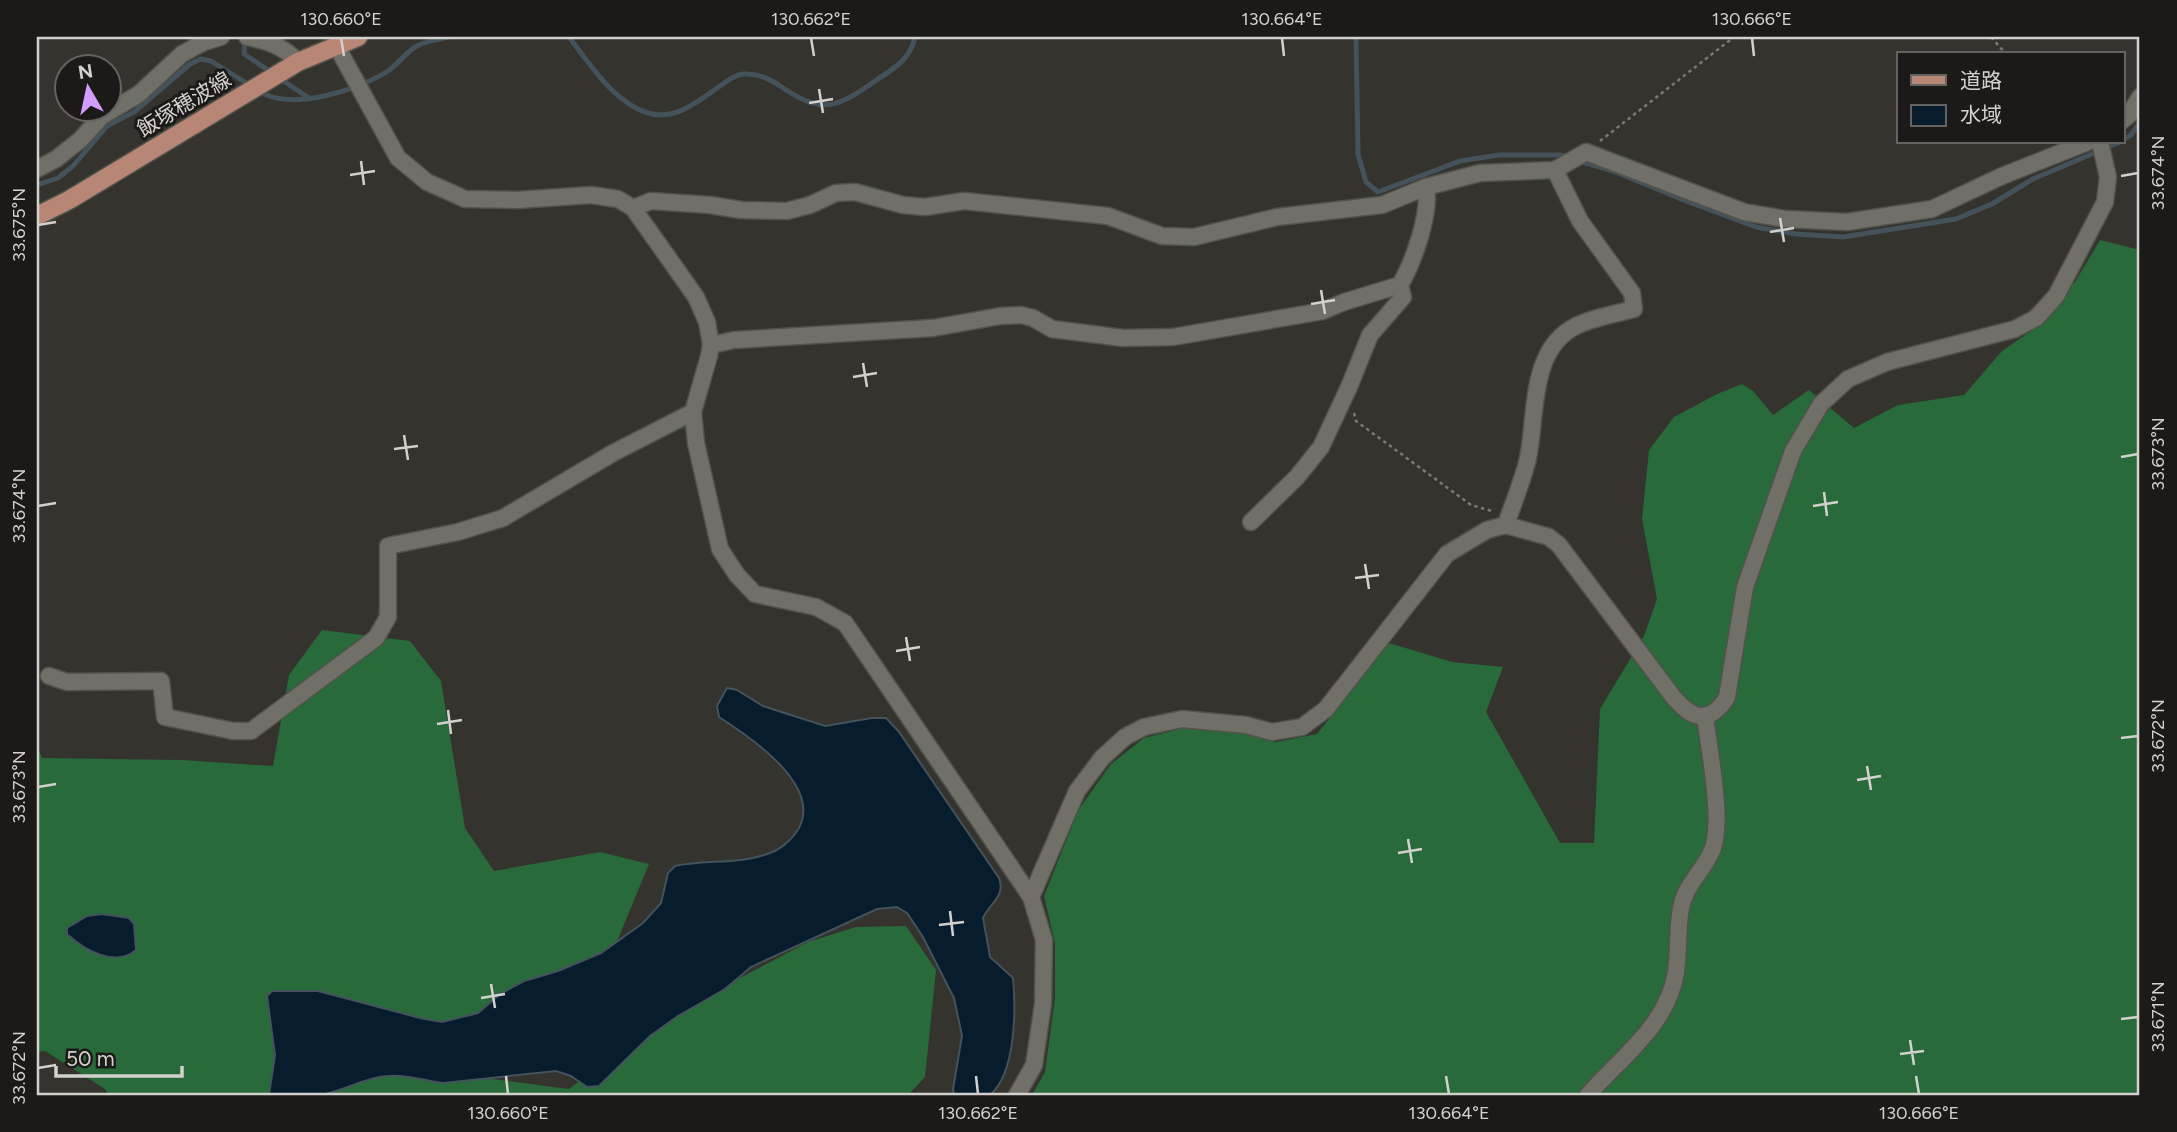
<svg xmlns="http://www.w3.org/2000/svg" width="2177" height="1132" font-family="Figtree,'Noto Sans JP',sans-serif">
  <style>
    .forest { fill: #286a3a }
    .water { fill: #071c2c; stroke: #44525c; stroke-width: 2 }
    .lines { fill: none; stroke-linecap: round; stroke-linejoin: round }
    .stream { stroke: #44525c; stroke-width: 5 }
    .minor-casing { stroke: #52524c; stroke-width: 19 }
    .major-casing { stroke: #52524c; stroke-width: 21 }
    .path { stroke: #7a7974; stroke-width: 2.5; stroke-dasharray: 3.5 3.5; stroke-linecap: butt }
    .minor { stroke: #706f68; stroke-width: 16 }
    .major { stroke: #b88674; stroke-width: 18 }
    .ticks { fill: none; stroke: #d2d1cd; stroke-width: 2.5 }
    .labels { text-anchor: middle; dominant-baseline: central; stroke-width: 6; stroke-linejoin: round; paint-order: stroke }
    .street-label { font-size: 21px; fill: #d2d1cd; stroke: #1b1a18 }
    .neatline { fill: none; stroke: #d2d1cd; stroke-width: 2.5 }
    .ticks-label { font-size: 18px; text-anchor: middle; fill: #d2d1cd }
  </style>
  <rect width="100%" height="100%" fill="#34332d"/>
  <!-- forest -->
  <g class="forest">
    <path d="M2100,240L2140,250V1095H1032L1045,1072L1055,998V943L1044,896L1079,809L1111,764L1144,738L1184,728L1243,733L1276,742L1317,734L1389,643L1452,662L1503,667L1486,712L1560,843H1594L1600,709L1644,636L1657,599L1642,519L1649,450L1674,417L1717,394L1742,384L1753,391L1773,415L1809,390L1854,428L1898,405L1964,395L2002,351L2034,329L2075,282Z"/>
    <path d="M322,630L410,641L441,681L465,828L494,871L600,852L649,864L611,956L408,1068L569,1089L664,1018L808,942L856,927L906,926L936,970L925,1077L908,1095H109L105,1089L45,1051L37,1052V745L42,758L182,760L273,766L289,675Z"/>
  </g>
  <!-- water -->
  <g class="water">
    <path d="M727,688L737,690L763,706L825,726L872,718H886L899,732L999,878C1006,896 990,903 983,918L990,957L1013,978C1016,1009 1016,1073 990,1095H954L953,1089L962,1036L954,998L923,937L907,913L897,907L877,909L751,967L725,989L678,1016L650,1036L599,1086L587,1087L571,1076L556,1071L443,1083C424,1081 408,1074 388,1076C364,1077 343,1092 319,1095C303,1098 285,1095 269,1095L275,1055L267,996L272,991H318L420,1018L442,1022L478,1013L500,994L524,981L558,971L601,953L643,923L661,903L668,873L675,866C705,859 740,865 770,853C779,850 789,842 795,834C829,789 750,737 719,717L717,706Z"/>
    <path d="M102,914L129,918L134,924L136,950C115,968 84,950 67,934V928L87,916Z"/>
  </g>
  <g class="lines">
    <!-- stream -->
    <g class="stream">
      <path d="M245,37L244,54L271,72"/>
      <path d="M569,37C590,64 614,103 648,113C676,121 698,101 720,86C727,81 734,75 743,74C758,73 772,80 783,88C825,116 839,106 878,79C895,68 911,58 915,37"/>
      <path d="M1356,37L1358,154L1366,182L1378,192L1460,161L1499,155H1561L1570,158"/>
      <path d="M279,78L309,98"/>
      <path d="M259,91C291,112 358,90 388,71C398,64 406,52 417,46C426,41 438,40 448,37"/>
      <path d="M2123,140L2131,135L2140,122"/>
      <path d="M1579,161L1613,171L1686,201L1756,227L1796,234L1843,237L1956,219L1992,204L2033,179L2120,142"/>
      <path d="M37,185L58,178L73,166L107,126L134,112L190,64L201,59L211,61L251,86"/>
    </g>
    <defs>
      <g id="minor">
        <path d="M247,37C268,41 283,46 298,62"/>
        <path d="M336,45L398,158L427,182L465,199L517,200L591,195L618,199L633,208L696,297L707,322L711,345L709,356L693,412L696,443L720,549L737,575L755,594L816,607L845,623L1031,897L1044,940L1043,1004L1034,1065L1017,1095"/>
        <path d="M2123,120L2129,115L2140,97"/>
        <path d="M37,169L56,159L80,140L102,116L139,94L182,54L204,42L221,37"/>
        <path d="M633,208L651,201L710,205L741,210L787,211L810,205L836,193L855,192L903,205L925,207L964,201L1108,216L1162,236L1194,237L1277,217L1382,205L1426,187L1480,173L1555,170L1586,152L1744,212L1785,219L1847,222L1932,209L2002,176L2088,142"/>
        <path d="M711,345L734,340L933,328L1000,316L1021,315L1033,318L1052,329L1123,338L1173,337L1323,311L1344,302L1400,285C1413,263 1431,213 1426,187"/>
        <path d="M1251,522L1297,477L1321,447L1349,387L1370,335L1403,297L1400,285"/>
        <path d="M1506,525C1513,503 1523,480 1528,458C1537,415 1529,349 1576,326C1594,317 1616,314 1634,309L1632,293L1580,221L1555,170"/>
        <path d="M49,676L67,682L161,681L165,717L233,731H251L376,638L388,617V546L458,532L503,518L613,453L693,412"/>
        <path d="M1031,897L1077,791L1102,758L1125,737L1144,727L1182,719L1246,725L1272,732L1302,727L1326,709L1447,554L1487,530L1506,525L1549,537L1559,545L1674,698C1679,703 1685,710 1691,713C1707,722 1720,709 1727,697L1745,587L1793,451L1821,404L1848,379L1887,362L2015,329L2036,318L2056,296L2105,202L2108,177L2100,142"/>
        <path d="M1588,1095C1621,1057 1668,1025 1676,972C1679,951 1677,929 1681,908C1685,884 1705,870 1713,848C1723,819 1709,749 1705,716"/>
      </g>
      <path id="major" d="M37,216L69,200L298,62L358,37"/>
    </defs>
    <!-- minor casing -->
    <use href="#minor" class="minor-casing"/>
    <!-- major casing -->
    <use href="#major" class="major-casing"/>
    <!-- path -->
    <g class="path">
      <path d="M1991,37L2006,54"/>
      <path d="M1600,141L1734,37"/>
      <path d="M1354,413L1356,421L1471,505L1492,511"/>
    </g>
    <!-- minor -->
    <use href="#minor" class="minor"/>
    <!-- major -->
    <use href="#major" class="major"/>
  </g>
  <!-- ticks -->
  <path class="ticks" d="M341,38L344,56M811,38L814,56M1282,38L1284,56M1752,38L1754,56M819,89L823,113M809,103L833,99M361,161L364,185M350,175L375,171M2121,176L2138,173M1780,218L1784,242M38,225L56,222M1770,232L1794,228M1321,290L1325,314M1311,304L1335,300M863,363L867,387M853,377L877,373M404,435L408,460M394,449L418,446M2121,457L2138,454M1824,492L1827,516M38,506L56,503M1813,506L1838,502M1365,564L1369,589M1355,578L1379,575M906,637L910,661M896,651L920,647M448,710L451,734M437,724L462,720M2121,738L2138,736M1867,766L1871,790M1857,780L1881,776M38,787L56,784M1408,839L1412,863M1398,853L1422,849M950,911L953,936M939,925L964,922M491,984L495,1008M481,998L505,994M2121,1019L2138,1017M1910,1040L1914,1065M1900,1054L1924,1051M38,1068L56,1065M506,1076L508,1094M976,1076L978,1094M1446,1076L1449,1094M1916,1076L1919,1094"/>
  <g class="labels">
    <!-- street labels -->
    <g class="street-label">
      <text transform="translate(184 104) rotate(-31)">飯塚穂波線</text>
    </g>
  </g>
  <!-- border -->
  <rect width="2177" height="1132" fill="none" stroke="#1b1a18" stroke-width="77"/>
  <!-- legend -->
  <rect x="1897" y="52" width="228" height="91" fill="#1b1a18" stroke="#646360" stroke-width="2"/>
  <rect x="1911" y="75" width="35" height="10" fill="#b88674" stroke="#646360" stroke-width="2"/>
  <text x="1960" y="88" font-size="21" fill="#d2d1cd">道路</text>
  <rect x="1911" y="105" width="35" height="21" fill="#071c2c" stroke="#646360" stroke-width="2"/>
  <text x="1960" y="122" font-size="21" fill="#d2d1cd">水域</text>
  <!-- north arrow -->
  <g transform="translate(88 88) rotate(351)"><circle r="33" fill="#1b1a18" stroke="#646360" stroke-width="2"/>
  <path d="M0-5L12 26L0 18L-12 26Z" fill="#d29dfd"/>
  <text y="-10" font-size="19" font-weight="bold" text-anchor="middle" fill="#d2d1cd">N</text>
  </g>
  <!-- scale -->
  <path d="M56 1066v10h126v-10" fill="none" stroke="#d2d1cd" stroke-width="3.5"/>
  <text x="66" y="1066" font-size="21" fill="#d2d1cd" stroke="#1b1a18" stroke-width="5" paint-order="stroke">50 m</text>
  <rect x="38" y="38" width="2100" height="1056" class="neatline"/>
  <g class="ticks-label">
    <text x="341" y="25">130.660°E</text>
    <text x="811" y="25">130.662°E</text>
    <text x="1282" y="25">130.664°E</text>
    <text x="1752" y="25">130.666°E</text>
    <text transform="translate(2158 173) rotate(-90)" y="6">33.674°N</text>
    <text transform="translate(19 225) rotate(-90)" y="6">33.675°N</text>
    <text transform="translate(2158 454) rotate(-90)" y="6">33.673°N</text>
    <text transform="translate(19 506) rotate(-90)" y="6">33.674°N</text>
    <text transform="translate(2158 736) rotate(-90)" y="6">33.672°N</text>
    <text transform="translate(19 787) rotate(-90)" y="6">33.673°N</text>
    <text transform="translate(2158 1017) rotate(-90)" y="6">33.671°N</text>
    <text transform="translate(19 1068) rotate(-90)" y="6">33.672°N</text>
    <text x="508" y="1119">130.660°E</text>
    <text x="978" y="1119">130.662°E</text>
    <text x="1449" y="1119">130.664°E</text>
    <text x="1919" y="1119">130.666°E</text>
  </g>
</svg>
